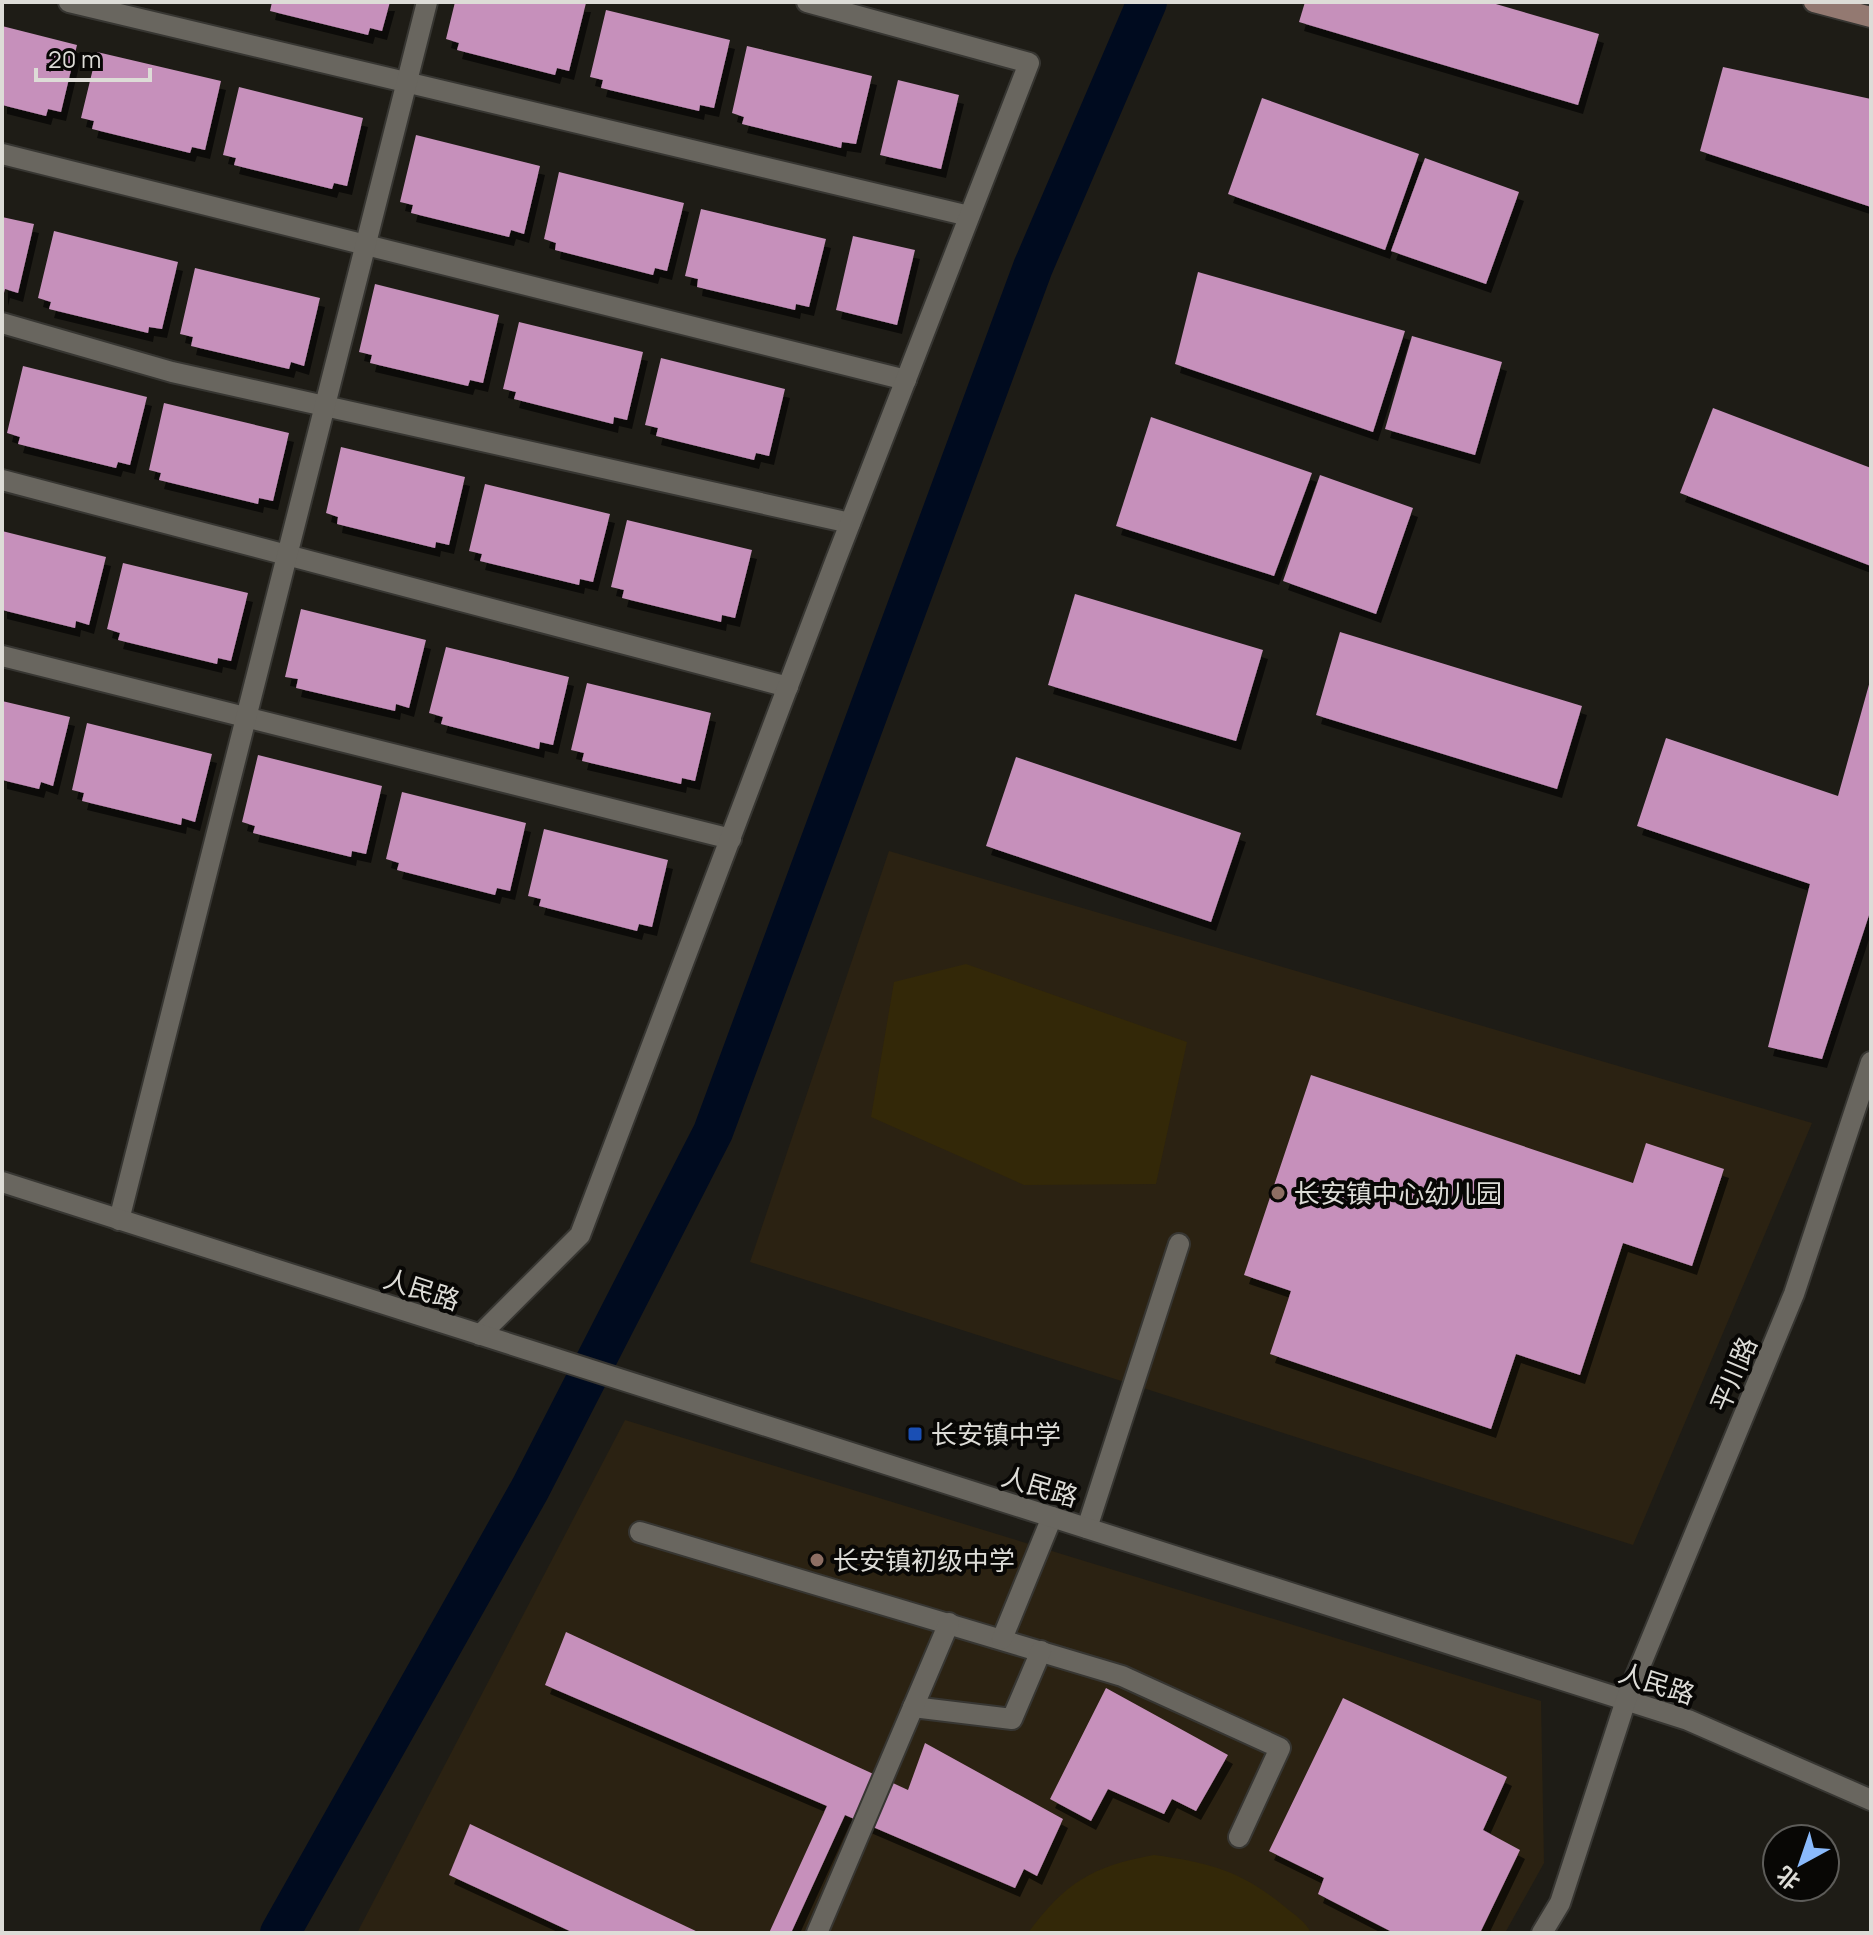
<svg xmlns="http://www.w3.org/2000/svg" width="1873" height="1935" font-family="Manrope,'Noto Sans SC',sans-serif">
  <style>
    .education { fill: #2b2212 }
    .green { fill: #332808 }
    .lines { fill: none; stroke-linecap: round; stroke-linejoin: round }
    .canal { stroke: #000b1f; stroke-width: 40 }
    .building { fill: #c690bb; filter: url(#shadow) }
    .service-casing { stroke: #373632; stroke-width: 24 }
    .minor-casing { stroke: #373632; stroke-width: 24 }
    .tertiary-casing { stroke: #373632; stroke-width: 24 }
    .secondary-casing { stroke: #373632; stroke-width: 24 }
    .service { stroke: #69665f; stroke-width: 20 }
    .minor { stroke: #69665f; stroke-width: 20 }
    .tertiary { stroke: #69665f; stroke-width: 20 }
    .secondary { stroke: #937971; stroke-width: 20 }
    .education-dot { fill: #8d6e63; stroke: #080705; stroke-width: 3 }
    .transit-dot { fill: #1a4fb4; stroke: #080705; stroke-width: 3 }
    .labels { text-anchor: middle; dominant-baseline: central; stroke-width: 8; stroke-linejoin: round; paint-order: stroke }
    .poi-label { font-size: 26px; fill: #dddcd7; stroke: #080705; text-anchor: start }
    .street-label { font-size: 26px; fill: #dddcd7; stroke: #080705 }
  </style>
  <defs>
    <filter id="shadow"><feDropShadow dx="5" dy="9" stdDeviation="0" flood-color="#0009"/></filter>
  </defs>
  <rect width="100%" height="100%" fill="#1e1c16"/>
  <!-- education -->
  <g class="education">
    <path d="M889,851L1812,1123L1633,1545L750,1262Z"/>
    <path d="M625,1420L1541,1701L1544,1863L1505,1933H357Z"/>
  </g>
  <!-- green -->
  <g class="green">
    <path d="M966,964L1187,1042L1156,1184L1024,1185L871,1117L894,982Z"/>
    <path d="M1154,1855C1210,1863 1240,1870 1285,1907C1295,1915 1306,1922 1311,1933H1028C1065,1883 1092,1866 1154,1855Z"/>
  </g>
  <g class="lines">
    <!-- canal -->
    <path class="canal" d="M280,1933L530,1489L713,1132L1033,267L1147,2"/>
  </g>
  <!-- building -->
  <g class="building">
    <path d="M272,2H390L382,31L370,28L368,35L270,11Z"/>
    <path d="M455,2L586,3L569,71L557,68L555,75L457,50L459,43L446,39Z"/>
    <path d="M1305,2H1489L1599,34L1578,105L1299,22Z"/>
    <path d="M606,10L730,40L714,108L700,105L699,111L601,88L603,80L590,77Z"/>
    <path d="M2,26L77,45L61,112L48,109L46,116L2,105Z"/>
    <path d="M747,46L872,76L856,144L842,142L841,148L742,124L744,117L732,113Z"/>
    <path d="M97,52L221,81L205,150L192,147L190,153L92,129L94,121L81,118Z"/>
    <path d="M1723,67L1871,99V207L1700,151Z"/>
    <path d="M898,80L959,95L941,169L880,155Z"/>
    <path d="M239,87L363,118L347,186L334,183L332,189L234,165L236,158L223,155Z"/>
    <path d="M1262,98L1419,154L1385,250L1228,194Z"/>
    <path d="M416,135L540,166L524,234L511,230L509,237L411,213L413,205L400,202Z"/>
    <path d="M1425,158L1519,192L1486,284L1391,251Z"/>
    <path d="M559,172L684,203L667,271L655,268L653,275L555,250L556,243L544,239Z"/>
    <path d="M701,209L826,239L809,307L796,304L795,310L697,287L698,279L685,276Z"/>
    <path d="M2,217L34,224L18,293L5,289L3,297Z"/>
    <path d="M54,231L178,262L162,329L149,327L148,333L49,309L51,302L38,298Z"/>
    <path d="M853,236L915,250L897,325L836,310Z"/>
    <path d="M195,268L320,298L304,366L291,362L289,369L191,346L193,337L180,334Z"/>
    <path d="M1198,272L1405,331L1373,432L1175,364Z"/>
    <path d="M375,284L499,315L483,383L470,380L468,386L370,363L372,355L359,352Z"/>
    <path d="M519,322L643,352L627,420L614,417L613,424L514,399L516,392L503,389Z"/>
    <path d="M1412,336L1502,362L1475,455L1385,429Z"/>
    <path d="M661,358L785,389L769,456L756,453L754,460L656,436L658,428L645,425Z"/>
    <path d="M23,366L147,397L130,465L118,462L116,468L18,444L20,437L7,433Z"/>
    <path d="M164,403L289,433L273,501L259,498L258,504L159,480L161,473L149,470Z"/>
    <path d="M1713,408L1871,468V566L1680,493Z"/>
    <path d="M1151,417L1312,473L1274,576L1116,526Z"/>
    <path d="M341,447L465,477L449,545L436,542L435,548L337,524L338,517L326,513Z"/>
    <path d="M1320,475L1413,508L1376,614L1283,581Z"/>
    <path d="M485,484L610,514L593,582L580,579L579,585L480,561L482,554L469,551Z"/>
    <path d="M627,520L752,550L735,618L722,615L721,622L622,598L624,590L611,587Z"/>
    <path d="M2,531L106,557L89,625L76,621L75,628L2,610Z"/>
    <path d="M123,563L248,593L231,661L218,658L217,664L118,640L120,633L107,629Z"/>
    <path d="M1075,594L1263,650L1236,741L1048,685Z"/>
    <path d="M301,609L426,640L409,708L396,704L395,711L296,688L298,679L285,677Z"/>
    <path d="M1340,632L1582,706L1557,789L1316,715Z"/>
    <path d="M446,647L569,677L553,745L540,742L539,749L441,724L443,717L429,713Z"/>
    <path d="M1870,681L1871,909L1822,1059L1768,1047L1810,884L1637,826L1666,738L1838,796Z"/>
    <path d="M587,683L711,713L695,781L682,778L681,784L582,761L584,753L571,750Z"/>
    <path d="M2,701L70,717L53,786L41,782L39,789L2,780Z"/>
    <path d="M87,723L212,754L195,822L182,818L181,825L82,801L84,793L72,790Z"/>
    <path d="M258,755L382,786L366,854L352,851L351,857L253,833L255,826L242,822Z"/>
    <path d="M1016,757L1241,833L1211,922L986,846Z"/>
    <path d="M402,792L526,823L510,891L497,888L495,895L397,870L399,863L386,859Z"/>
    <path d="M544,829L668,860L652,927L639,924L637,931L539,906L541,899L528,896Z"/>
    <path d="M1311,1075L1633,1183L1646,1143L1724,1169L1692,1266L1623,1243L1580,1375L1516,1354L1491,1429L1270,1354L1291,1291L1244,1275Z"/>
    <path d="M566,1632L908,1790L925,1743L1063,1819L1037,1876L1024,1869L1015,1888L845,1815L791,1933H769L827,1806L545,1685Z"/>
    <path d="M1106,1688L1228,1755L1196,1811L1172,1799L1164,1814L1108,1789L1091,1821L1050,1799Z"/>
    <path d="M1343,1698L1507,1777L1483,1830L1520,1850L1480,1933H1394L1318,1894L1324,1878L1269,1851Z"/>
    <path d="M470,1824L700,1933H574L449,1875Z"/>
  </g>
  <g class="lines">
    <defs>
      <g id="service">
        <path d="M69,2L969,216"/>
        <path d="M2,154L906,380"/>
        <path d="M2,480L788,687"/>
        <path d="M2,656L731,839"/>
        <path d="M1087,1528L1179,1244"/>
        <path d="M640,1532L1122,1676L1280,1748L1239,1837"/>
        <path d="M1002,1639L1052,1517"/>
        <path d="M913,1707L1012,1719L1041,1651"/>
        <path d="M817,1933L949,1623"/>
      </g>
      <g id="minor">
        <path d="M2,323L172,372L850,523"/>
        <path d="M119,1220L427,2"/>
        <path d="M480,1335L580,1235L835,562L1029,63L807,2"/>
      </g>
      <g id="tertiary">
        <path d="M2,1182L1688,1720L1871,1800"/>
        <path d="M1542,1933L1560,1903L1626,1700L1794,1294L1871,1062"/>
      </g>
      <path id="secondary" d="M1814,2L1871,17"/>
    </defs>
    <!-- service casing -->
    <use href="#service" class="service-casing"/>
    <!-- minor casing -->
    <use href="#minor" class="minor-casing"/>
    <!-- tertiary casing -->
    <use href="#tertiary" class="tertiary-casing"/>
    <!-- secondary casing -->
    <use href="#secondary" class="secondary-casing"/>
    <!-- service -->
    <use href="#service" class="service"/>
    <!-- minor -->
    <use href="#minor" class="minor"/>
    <!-- tertiary -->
    <use href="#tertiary" class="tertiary"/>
    <!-- secondary -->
    <use href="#secondary" class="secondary"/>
  </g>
  <!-- markers -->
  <g class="education-dot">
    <circle cx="1278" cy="1193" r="8"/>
    <circle cx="817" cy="1560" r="8"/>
  </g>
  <rect class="transit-dot" x="907" y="1426" width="16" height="16" rx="4"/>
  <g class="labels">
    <!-- poi labels -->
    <g class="poi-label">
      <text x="1294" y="1193">长安镇中心幼儿园</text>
      <text x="931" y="1434">长安镇中学</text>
      <text x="833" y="1560">长安镇初级中学</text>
    </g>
    <!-- street labels -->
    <g class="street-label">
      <text transform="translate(422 1289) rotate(18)">人民路</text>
      <text transform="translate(1733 1374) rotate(-67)">平川路</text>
      <text transform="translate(1040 1486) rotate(17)">人民路</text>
      <text transform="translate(1657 1683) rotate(18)">人民路</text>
    </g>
  </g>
  <!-- border -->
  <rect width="1873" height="1935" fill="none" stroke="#dddcd7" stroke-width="8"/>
  <!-- north arrow -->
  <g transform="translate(1801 1863) rotate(220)"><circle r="38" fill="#080705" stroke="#5d5c59" stroke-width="2"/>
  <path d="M0-6L14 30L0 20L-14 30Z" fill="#8abafc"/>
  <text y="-12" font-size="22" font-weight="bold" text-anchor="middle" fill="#dddcd7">北</text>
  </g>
  <!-- scale -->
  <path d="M36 68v12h114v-12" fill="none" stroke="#dddcd7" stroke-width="4"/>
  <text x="48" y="68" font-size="24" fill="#dddcd7" stroke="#080705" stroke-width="6" paint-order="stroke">20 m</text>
</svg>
